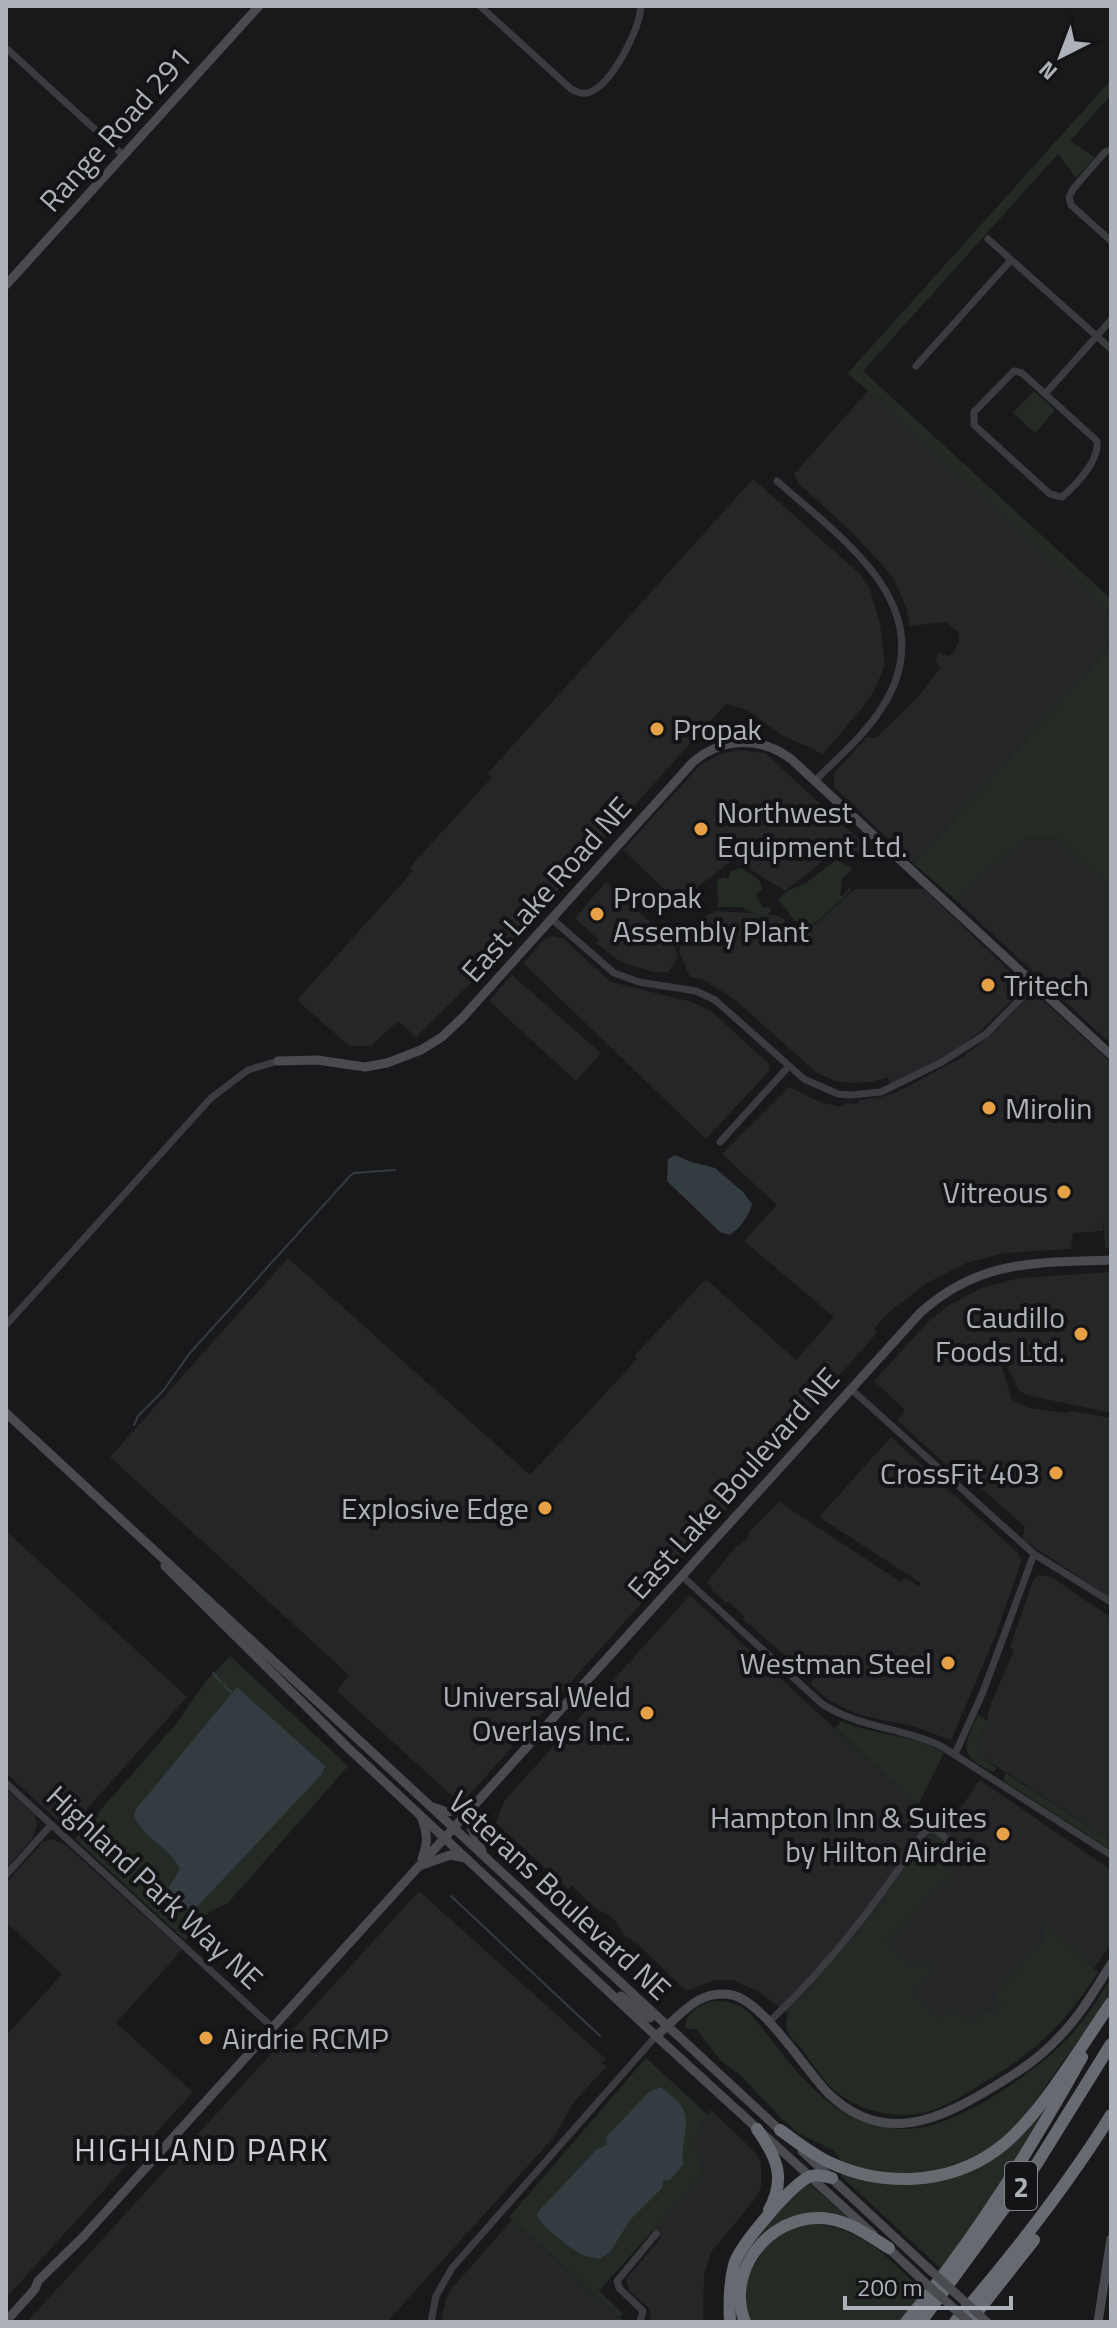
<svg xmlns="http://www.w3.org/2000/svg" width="1117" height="2328" font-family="'Titillium Web',sans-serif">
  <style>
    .built { fill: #252628 }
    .green { fill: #232b24 }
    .water { fill: #323c41 }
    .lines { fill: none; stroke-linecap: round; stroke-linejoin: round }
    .stream { stroke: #323c41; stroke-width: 2 }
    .street { stroke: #3b3c40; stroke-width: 7 }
    .secondary { stroke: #494b50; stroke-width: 9 }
    .highway { stroke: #676a71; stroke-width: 12 }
    .secondary-bridge { stroke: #494b50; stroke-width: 9 }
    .poi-dot { fill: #e6a147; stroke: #141416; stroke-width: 3 }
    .labels { text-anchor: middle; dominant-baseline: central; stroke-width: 8; stroke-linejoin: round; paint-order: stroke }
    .shield { fill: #141416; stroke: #7f8389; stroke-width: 2 }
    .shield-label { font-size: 28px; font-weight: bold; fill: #adb2ba }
    .street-label { font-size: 30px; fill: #adb2ba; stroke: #141416 }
    .poi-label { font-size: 30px; fill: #adb2ba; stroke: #141416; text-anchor: end }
    .neighbourhood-label { font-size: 32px; letter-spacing: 2px; fill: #cdd1d6; stroke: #141416 }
  </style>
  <rect width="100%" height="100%" fill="#19191b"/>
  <!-- built -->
  <g class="built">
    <path d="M868,391L1111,613V645L914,864L834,787V773L867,737L876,738L918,697L941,667L935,661L938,653L949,656L953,653L959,642V633L946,622L910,626L906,607L893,577L853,533L798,483L794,474Z"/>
    <path d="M753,479L861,575L870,589L880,624L885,665L874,691L862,708L822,755L812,748L785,737L745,709L726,704L502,952L416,1037L398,1021L371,1046H349L297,1000L413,871L410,867L492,777L488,773Z"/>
    <path d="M738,750L765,753L874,853L837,850L785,891L734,859L678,902L623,850L701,764L721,754Z"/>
    <path d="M1028,838L1060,840L1111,888V1044L957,901L996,862Z"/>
    <path d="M606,882L673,943L678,957L668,972H653L621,962L596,943L599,940L575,918Z"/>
    <path d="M855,889H924L1018,979L1019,991L1014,998L978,1033L953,1052L891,1084L888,1077L871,1082L850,1083L836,1081L817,1073L734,999L704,980L690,977L679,951L682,943L704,926L701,918L716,911L775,915L784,919L787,939L794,933L800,938Z"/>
    <path d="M552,936L562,938L611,982L692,1002L711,1011L768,1063L770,1070L706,1139L523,963L546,938Z"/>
    <path d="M512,975L601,1053L576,1081L489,1001Z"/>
    <path d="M1032,998L1043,1000L1111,1063V1247L1105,1248L1103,1216V1231L1073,1233L1071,1249L1004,1253L966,1263L927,1283L890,1311L874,1329L877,1333L772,1451L755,1477L461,1804L337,1691L349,1675L110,1457L288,1258L530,1475L637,1359L635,1355L706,1279L796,1360L834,1317L744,1241L777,1205L722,1154L788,1088H792L817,1101L840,1107L846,1103L856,1104L860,1100L881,1097L897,1092L963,1057L999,1027L1024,1001Z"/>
    <path d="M1111,1272V1413L1026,1395L1019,1390L1002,1357L999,1358L1012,1400L1029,1408L1066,1413L1072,1411L1111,1418V1598L1022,1539L1025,1527L955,1465L951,1469L897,1420L905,1410L874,1381L928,1322L948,1306L981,1288L1020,1278Z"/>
    <path d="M891,1437L1019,1554L1021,1562L995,1637L951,1740L912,1726L859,1715L828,1700L810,1684L828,1662L822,1658L807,1675L744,1620V1616L729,1602L726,1603L713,1591L707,1582L736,1547L739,1546L749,1536V1532L779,1502L901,1582L905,1578L918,1586L921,1583L819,1517Z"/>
    <path d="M6,1531L187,1697L68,1830L6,1773Z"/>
    <path d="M1038,1575L1052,1577L1111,1618V1841L970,1749L987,1725L989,1709L1014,1650L1010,1647L1033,1581Z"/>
    <path d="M690,1595L945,1830L980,1780L1111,1870L1110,1945L1094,1968L1087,1963L1016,2053L797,2020L759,1992L733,1980H715L686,1991L638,1944L625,1936L613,1918L595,1908L572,1886L568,1889L496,1823L504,1801Z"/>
    <path d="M6,1789L35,1815L37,1825L32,1839L6,1869Z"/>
    <path d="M52,1839L67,1846L182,1950L116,2023L193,2092L6,2298V2036L62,1974L6,1922V1883L43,1842Z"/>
    <path d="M419,1891L606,2059L602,2063L606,2067L574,2102L554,2137L452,2250L387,2322H27Z"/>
    <path d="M711,2110L754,2151L761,2163V2187L755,2199L711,2252L704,2276L703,2322H650L651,2312L646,2305L629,2291L626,2279L661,2238L653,2230L703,2174L694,2150V2134L698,2124Z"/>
    <path d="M512,2220L624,2321L623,2322H441L446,2299L452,2288Z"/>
  </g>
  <!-- green -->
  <g class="green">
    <path d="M1111,80V95L1070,141L1095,157L1076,178L1058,154L863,371L1111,599V613L848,373Z"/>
    <path d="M1034,391L1055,410L1035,433L1013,413Z"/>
    <path d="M1111,645V888L1060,840L1028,838L996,862L957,901L914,864Z"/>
    <path d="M836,860L852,868L851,871L842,878L840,895L843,896L850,887V892L811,927L807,923L795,921L778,899L789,890L806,883Z"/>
    <path d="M741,868C749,874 762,877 762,889L756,895L762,907L770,908L771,911L766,915L756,914L741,907H718L717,880L723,877L728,879L731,871Z"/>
    <path d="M230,1656L348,1766L228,1903L209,1912L185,1940L75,1839L177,1723L205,1682Z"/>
    <path d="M978,1715L992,1724L991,1727L987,1724L974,1744L979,1748L976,1753L997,1768L993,1772C958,1755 963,1747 978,1715Z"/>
    <path d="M841,1721C875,1736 912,1733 944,1753L918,1805L835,1728Z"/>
    <path d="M1005,1773L1111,1841V1847L1108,1848L1004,1781Z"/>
    <path d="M933,1832L949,1847L952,1877L944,1885L941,1883L886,1943L911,1966L916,1968L934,1962L936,1965L913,1993L941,2019L952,2007L972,2024L986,2009L994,2015L1002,2007L995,1996L1045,1938L1043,1923L1098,1972C1066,2022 1037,2051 986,2081C968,2092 947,2107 927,2112C897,2120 864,2112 839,2094C825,2084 814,2066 804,2052C792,2037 779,2031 790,2011L875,1913L927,1836Z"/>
    <path d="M1111,1978V1995L1022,2119L998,2143L970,2160L944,2170L916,2175L883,2174L844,2165L833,2150L798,2133L782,2119L740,2075L721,2061L697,2030L685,2028L687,2017C705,1997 729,1996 750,2013C781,2050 812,2100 858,2120C875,2127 899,2131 918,2128C963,2122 1037,2071 1068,2038C1085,2020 1098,1999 1111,1978Z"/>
    <path d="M646,2058L707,2114C688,2138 694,2148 703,2174L599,2291L623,2314L620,2317L509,2217Z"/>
    <path d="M1055,2098L958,2248L940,2268L841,2176L842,2172L874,2181L971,2169Z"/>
    <path d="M810,2184L852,2221L805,2215L747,2255L741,2322H734C733,2262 744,2252 782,2209C790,2200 798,2188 810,2184Z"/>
    <path d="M805,2223C860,2224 889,2258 925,2294L901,2322H749L745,2303L746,2279L769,2240Z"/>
  </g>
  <!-- water -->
  <g class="water">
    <path d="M675,1155L691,1162L715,1168L743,1192L752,1204C749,1216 741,1227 730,1235L720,1232L667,1181L668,1159Z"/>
    <path d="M237,1687L325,1766L322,1774L196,1908L183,1909L168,1895L167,1890L180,1869C170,1847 143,1838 134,1816L136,1809Z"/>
    <path d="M660,2087C701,2115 681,2123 683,2165L670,2180H663V2187L630,2220L610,2252L600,2259L584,2256L568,2246L542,2224L537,2216L539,2211L597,2149L607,2145L606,2139L608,2135L649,2092Z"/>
  </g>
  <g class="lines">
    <!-- stream -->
    <g class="stream">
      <path d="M134,1425L138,1416L163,1391L189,1354L350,1176L354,1173L395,1170"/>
      <path d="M213,1673L221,1682"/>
      <path d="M224,1685L231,1692"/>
      <path d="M451,1896L600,2036"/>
    </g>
    <!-- street -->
    <g class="street">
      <path d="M480,6L571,89C577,92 583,95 590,92C613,83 639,30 641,6"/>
      <path d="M6,48L123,155"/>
      <path d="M1111,150L1105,152L1073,189L1069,197L1071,205L1111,241"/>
      <path d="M988,239L1111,349"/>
      <path d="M916,366L1011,260"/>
      <path d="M1014,371L1022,373L1097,441C1100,460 1076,485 1062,497L1050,494L974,425V412Z"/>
      <path d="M1045,394L1111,320"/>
      <path d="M777,481C842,539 947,609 881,709C864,736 837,758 815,781"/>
      <path d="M552,919L614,973L639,982L696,991L715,1000L804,1079L838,1094L851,1095L881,1092L942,1062L986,1034L1035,984"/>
      <path d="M720,1142L788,1067"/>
      <path d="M6,1325L211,1098L248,1070L278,1061"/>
      <path d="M851,1389L1034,1554L1111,1602"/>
      <path d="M682,1576L821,1703C858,1728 901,1727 941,1746L1111,1855"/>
      <path d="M955,1754L983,1692L1034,1554"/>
      <path d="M6,1783L272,2027"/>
      <path d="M6,1875L51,1825"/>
      <path d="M769,2022C829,1966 878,1901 924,1832L934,1828L954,1845"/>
      <path d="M431,2322L436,2296L452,2268L656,2036"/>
      <path d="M640,2322L643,2311L619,2288L617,2281L656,2234"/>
    </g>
    <!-- secondary -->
    <g class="secondary">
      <path d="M6,285L259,6"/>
      <path d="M278,1061L317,1060L365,1067L387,1063L421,1050L442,1037L463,1017L693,762C723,737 760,736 791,759L1111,1055"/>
      <path d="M6,1413L783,2133"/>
      <path d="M165,1566L345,1745L656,2036L873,2234"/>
      <path d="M433,1807L446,1812L472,1809"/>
      <path d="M472,1809L471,1827L482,1851"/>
      <path d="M421,1816C428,1834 428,1842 422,1859"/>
      <path d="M422,1865L450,1855L465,1858"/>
      <path d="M621,1996L650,2018"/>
      <path d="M656,2036C679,2017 698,1988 732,1995C764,2002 805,2070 829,2094C884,2147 941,2119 995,2086C1018,2072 1040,2058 1058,2038C1080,2016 1095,1990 1111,1964"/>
      <path d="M802,2151L929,2269"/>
      <path d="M884,2244L920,2278"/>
      <path d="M9,2318L35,2289L38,2281L83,2237L920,1313C980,1259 1035,1263 1111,1260"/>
      <path d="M1098,2322L1111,2239"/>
    </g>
    <!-- highway -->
    <g class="highway">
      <path d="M757,2129C776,2156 787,2178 769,2210"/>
      <path d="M780,2130C796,2141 813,2155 831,2163C883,2187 947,2185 995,2151C1037,2122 1081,2046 1111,2003"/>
      <path d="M971,2320L1034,2240"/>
      <path d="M730,2322C729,2303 729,2284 734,2265C739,2246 790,2187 807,2178C815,2173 823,2176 832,2178"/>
      <path d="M745,2322C725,2272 768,2216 821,2218C847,2219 868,2235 889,2248"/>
      <path d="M906,2322C974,2240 1030,2150 1082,2057"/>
      <path d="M921,2322L1036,2165L1111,2044"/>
      <path d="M955,2322C1012,2256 1065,2189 1111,2115"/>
    </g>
    <!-- secondary-bridge -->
    <g class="secondary-bridge">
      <path d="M929,2269L987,2322"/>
      <path d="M920,2278L969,2322"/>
    </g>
  </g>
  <!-- markers -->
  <g class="poi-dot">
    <circle cx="657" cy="729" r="8"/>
    <circle cx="701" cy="829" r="8"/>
    <circle cx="597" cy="914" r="8"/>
    <circle cx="988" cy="985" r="8"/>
    <circle cx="989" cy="1108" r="8"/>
    <circle cx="1064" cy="1192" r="8"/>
    <circle cx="1081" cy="1334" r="8"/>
    <circle cx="1056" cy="1473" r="8"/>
    <circle cx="545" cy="1508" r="8"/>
    <circle cx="948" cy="1663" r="8"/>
    <circle cx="647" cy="1713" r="8"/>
    <circle cx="1003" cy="1834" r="8"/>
    <circle cx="206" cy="2038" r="8"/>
  </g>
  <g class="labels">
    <!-- shield labels -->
    <rect class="shield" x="1005" y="2162" width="32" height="48" rx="6"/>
    <g class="shield-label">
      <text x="1021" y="2186">2</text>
    </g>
    <!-- street labels -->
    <g class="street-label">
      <text transform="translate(115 129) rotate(-48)">Range Road 291</text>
      <text transform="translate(546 889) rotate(-48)">East Lake Road NE</text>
      <text transform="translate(733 1483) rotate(-48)">East Lake Boulevard NE</text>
      <text transform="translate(155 1887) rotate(43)">Highland Park Way NE</text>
      <text transform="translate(560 1895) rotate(43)">Veterans Boulevard NE</text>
    </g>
    <!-- poi labels -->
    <g class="poi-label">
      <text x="673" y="729" text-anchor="start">Propak</text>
      <text x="717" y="812" text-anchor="start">Northwest<tspan x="717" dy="34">Equipment Ltd.</tspan></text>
      <text x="613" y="897" text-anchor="start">Propak<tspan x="613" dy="34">Assembly Plant</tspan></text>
      <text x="1004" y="985" text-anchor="start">Tritech</text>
      <text x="1005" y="1108" text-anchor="start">Mirolin</text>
      <text x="1048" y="1192">Vitreous</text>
      <text x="1065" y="1317">Caudillo<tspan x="1065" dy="34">Foods Ltd.</tspan></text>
      <text x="1040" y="1473">CrossFit 403</text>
      <text x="529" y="1508">Explosive Edge</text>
      <text x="932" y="1663">Westman Steel</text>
      <text x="631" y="1696">Universal Weld<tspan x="631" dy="34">Overlays Inc.</tspan></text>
      <text x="987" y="1817">Hampton Inn &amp; Suites<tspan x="987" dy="34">by Hilton Airdrie</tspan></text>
      <text x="222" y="2038" text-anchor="start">Airdrie RCMP</text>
    </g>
    <!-- neighbourhood labels -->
    <g class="neighbourhood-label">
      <text x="202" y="2149">HIGHLAND PARK</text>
    </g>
  </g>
  <!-- border -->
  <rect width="1117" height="2328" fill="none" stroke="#adb2ba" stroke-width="16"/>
  <!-- north arrow -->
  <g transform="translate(1061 56) rotate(222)" stroke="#141416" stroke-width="6" paint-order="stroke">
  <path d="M0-6L14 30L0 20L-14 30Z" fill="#adb2ba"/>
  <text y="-12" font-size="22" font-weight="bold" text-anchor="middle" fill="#adb2ba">N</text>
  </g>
  <!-- scale -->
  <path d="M845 2296v12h166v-12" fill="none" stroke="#adb2ba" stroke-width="4"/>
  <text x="857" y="2296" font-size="24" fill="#adb2ba" stroke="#141416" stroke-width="6" paint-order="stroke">200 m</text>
</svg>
